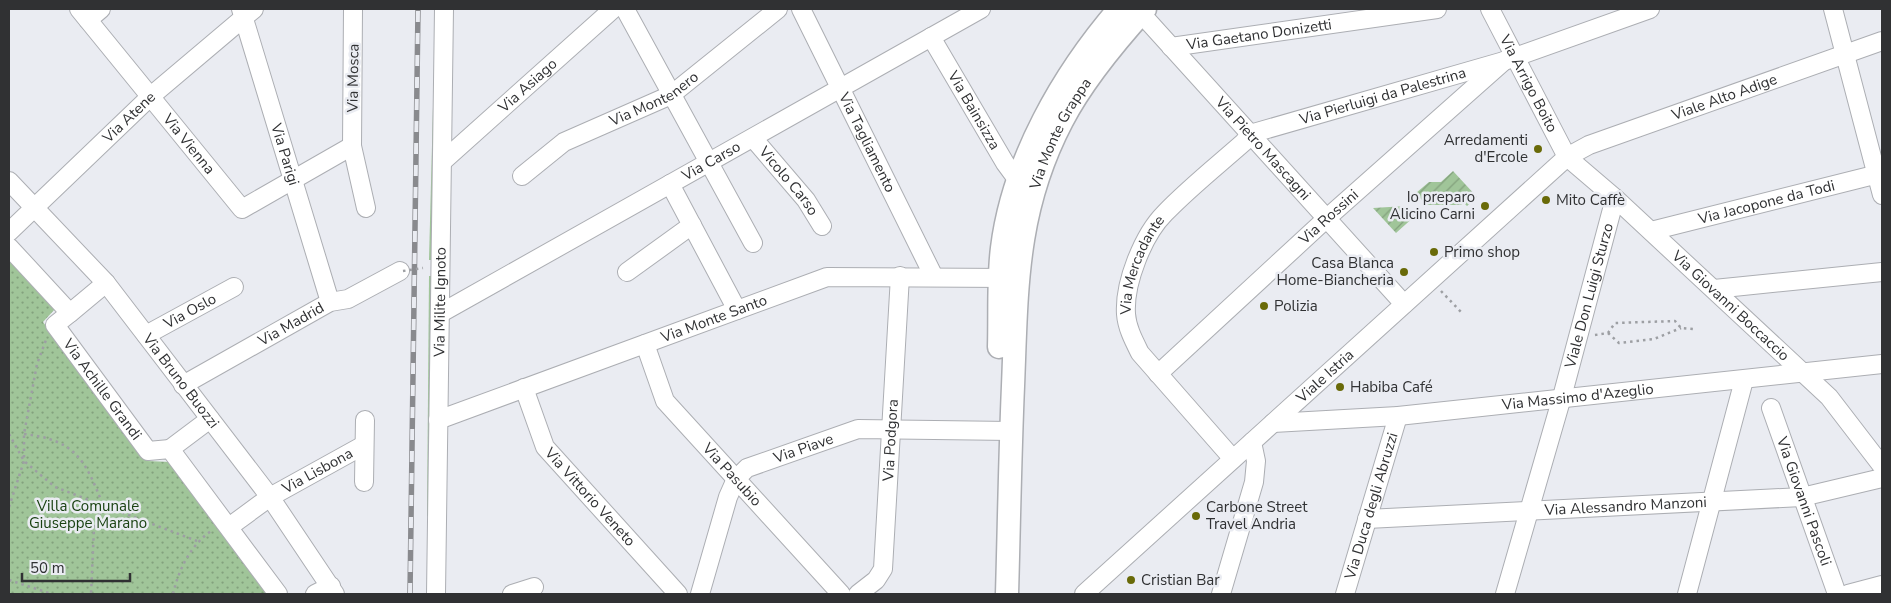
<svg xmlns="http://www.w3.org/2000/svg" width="1891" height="603" font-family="'Nunito Sans',sans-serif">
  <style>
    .grass { fill: #a0c599 }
    .park { fill: url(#park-dots) }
    .garden { fill: url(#garden-furrows) }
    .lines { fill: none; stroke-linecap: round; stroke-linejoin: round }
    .minor-casing { stroke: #acaeb3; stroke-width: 20 }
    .major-casing { stroke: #acaeb3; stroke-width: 25 }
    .path { stroke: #9d9fa3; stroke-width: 2.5; stroke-dasharray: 2.5 4; stroke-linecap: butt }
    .minor { stroke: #fff; stroke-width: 18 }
    .major { stroke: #fff; stroke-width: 22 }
    .rail-casing { stroke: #898a8e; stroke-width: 5.5 }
    .rail { stroke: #eaecf2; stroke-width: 4; stroke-dasharray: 11; stroke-linecap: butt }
    .path-bridge { stroke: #9d9fa3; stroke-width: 2.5; stroke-dasharray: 2.5 4; stroke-linecap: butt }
    .poi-dot { fill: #696a08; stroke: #eaecf2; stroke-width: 2 }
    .labels { text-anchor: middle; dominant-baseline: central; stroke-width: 5; stroke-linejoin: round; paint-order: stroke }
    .street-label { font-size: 15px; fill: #303133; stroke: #eaecf2 }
    .poi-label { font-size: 15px; fill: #303133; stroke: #eaecf2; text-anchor: start }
    .park-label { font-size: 15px; fill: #1a4212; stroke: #eaecf2 }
  </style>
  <defs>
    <pattern id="park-dots" width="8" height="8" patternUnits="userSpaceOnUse" patternTransform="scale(1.25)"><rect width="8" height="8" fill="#a0c599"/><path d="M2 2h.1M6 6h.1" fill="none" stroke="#83a17d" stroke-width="1.8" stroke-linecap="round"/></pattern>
    <pattern id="garden-furrows" width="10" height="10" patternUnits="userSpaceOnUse" patternTransform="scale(1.25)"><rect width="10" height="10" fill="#a0c599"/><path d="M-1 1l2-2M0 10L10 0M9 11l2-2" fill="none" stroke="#83a17d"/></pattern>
  </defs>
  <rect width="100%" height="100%" fill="#eaecf2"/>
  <!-- grass -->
  <g class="grass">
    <path d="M433,107L435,110L431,260H429Z"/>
    <path d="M429,276H431L430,517L427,516Z"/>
  </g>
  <!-- park -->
  <path class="park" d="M9,259L55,309L43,322L147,461L171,462L270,594H9Z"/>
  <!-- garden -->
  <g class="garden">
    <path d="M1453,171L1477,197L1467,206L1464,203L1461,205H1426L1416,193L1429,182H1441Z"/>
    <path d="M1406,206L1415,216L1396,233L1373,208Z"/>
  </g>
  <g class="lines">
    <defs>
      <g id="minor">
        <path id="s1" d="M79,9L242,209L352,146"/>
        <path id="s2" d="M241,9L330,302"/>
        <path d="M353,9L352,146L366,208"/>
        <path d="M625,9L753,243"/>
        <path id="s3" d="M801,9L934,277"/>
        <path id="s4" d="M1137,9L1404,304"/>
        <path id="s5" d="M1490,9L1567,157L1615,198L1829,397L1882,466"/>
        <path d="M1833,9L1882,195"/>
        <path d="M88,20L101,9"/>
        <path id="s6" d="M931,37L1005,163L1019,182"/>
        <path id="s7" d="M1171,47L1437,9"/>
        <path id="s8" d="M1250,134L1504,61L1650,9"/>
        <path id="s9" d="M753,138L806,200L822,226"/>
        <path id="s10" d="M442,162L613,9"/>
        <path id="s11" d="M522,176L564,142L671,95L778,9"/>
        <path id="s12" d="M9,181L106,283L270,497L335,594"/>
        <path d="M670,184L737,310"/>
        <path id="s13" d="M1651,231L1882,173"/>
        <path id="s14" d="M9,232L151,96L254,9"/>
        <path id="s15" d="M9,247L70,313L55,325L148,451L170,449L278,594"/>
        <path d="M627,272L692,225"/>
        <path d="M1714,289L1882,272"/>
        <path d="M70,313L106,283"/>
        <path id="s16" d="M441,313L981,9"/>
        <path id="s17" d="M146,335L234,287"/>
        <path id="s18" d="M645,344L665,401L841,594"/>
        <path id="s19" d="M1158,374L1327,218L1504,61"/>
        <path id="s20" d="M183,385L330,302L348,299L400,271"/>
        <path id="s21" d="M524,388L545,447L678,594"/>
        <path id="s22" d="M1771,408L1837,594"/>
        <path id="s23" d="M438,420L827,277L1011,278"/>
        <path id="s24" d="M1273,423L1398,416L1882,364"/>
        <path d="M170,449L210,419"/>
        <path id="s25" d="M1233,459L1140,353C1134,341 1127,328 1126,314C1124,283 1143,235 1165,213C1189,188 1218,165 1244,142L1250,134"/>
        <path d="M364,482L365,420"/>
        <path id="s26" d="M1367,519L1802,497L1882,478"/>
        <path id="s27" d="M229,527L270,497L364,445"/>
        <path d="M315,594L331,586"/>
        <path id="s28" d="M436,594L444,9"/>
        <path d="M512,594L534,587"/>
        <path id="s29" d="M700,594L728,497L736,479L747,468L858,429L1011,431"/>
        <path id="s30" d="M858,594L876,580L883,569L900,276"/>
        <path id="s31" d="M1084,594L1567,157L1589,145L1882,41"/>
        <path d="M1221,594L1254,482L1256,461L1252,442"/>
        <path id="s32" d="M1345,594L1398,416"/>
        <path id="s33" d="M1505,594L1562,397L1615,198"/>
        <path d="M1687,594L1744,380"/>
        <path d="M1848,594L1882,585"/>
      </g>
      <g id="major">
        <path d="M999,347C1000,314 998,280 1002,248C1013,160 1063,74 1119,9"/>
        <path id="s34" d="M1007,594C1009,525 1010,456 1013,386C1017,289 1015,211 1062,121C1081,84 1117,40 1145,9"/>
      </g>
    </defs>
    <!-- minor casing -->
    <use href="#minor" class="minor-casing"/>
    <!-- major casing -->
    <use href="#major" class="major-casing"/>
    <!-- path -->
    <g class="path">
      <path d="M1441,291L1461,312"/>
      <path d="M1608,333L1619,343L1654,339L1681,328"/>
      <path d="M1595,335L1608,333L1615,323L1675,321L1681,328L1693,329"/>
      <path d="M9,434L24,461L55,487L197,541"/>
      <path d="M24,434C76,440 85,460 103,505L94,528L91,594"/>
      <path d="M9,507L24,461V434L37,364L46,340"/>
      <path d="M9,580L52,594"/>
      <path d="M173,594C179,569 190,546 211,531"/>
    </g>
    <!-- minor -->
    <use href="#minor" class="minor"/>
    <!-- major -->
    <use href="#major" class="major"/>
    <defs>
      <path id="rail" d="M410,594L418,9"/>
    </defs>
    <!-- rail casing -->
    <use href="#rail" class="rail-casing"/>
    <!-- rail -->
    <use href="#rail" class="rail"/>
    <!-- path-bridge -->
    <path class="path-bridge" d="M403,271L423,268"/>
  </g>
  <!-- markers -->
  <g class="poi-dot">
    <circle cx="1538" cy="149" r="5"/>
    <circle cx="1546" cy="200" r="5"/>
    <circle cx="1485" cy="206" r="5"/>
    <circle cx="1434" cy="252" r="5"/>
    <circle cx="1404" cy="272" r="5"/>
    <circle cx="1264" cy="306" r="5"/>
    <circle cx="1340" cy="387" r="5"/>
    <circle cx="1196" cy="516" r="5"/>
    <circle cx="1131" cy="580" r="5"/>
  </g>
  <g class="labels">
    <!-- street labels -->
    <g class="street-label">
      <text stroke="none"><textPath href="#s7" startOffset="89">Via Gaetano Donizetti</textPath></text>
      <text transform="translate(353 78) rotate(-89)">Via Mosca</text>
      <text stroke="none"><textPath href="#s5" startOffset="84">Via Arrigo Boito</textPath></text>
      <text stroke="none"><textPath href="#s10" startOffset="115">Via Asiago</textPath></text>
      <text stroke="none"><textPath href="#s8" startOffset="138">Via Pierluigi da Palestrina</textPath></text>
      <text stroke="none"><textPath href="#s31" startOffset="820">Viale Alto Adige</textPath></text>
      <text stroke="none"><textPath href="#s11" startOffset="154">Via Montenero</textPath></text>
      <text stroke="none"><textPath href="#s6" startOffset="85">Via Bainsizza</textPath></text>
      <text stroke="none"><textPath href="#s14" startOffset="166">Via Atene</textPath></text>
      <text stroke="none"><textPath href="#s34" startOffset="468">Via Monte Grappa</textPath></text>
      <text stroke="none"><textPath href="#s1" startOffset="174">Via Vienna</textPath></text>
      <text stroke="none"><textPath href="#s3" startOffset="149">Via Tagliamento</textPath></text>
      <text stroke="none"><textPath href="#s4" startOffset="188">Via Pietro Mascagni</textPath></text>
      <text stroke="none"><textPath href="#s2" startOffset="152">Via Parigi</textPath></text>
      <text stroke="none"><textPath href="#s16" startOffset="310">Via Carso</textPath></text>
      <text stroke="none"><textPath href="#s9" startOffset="56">Vicolo Carso</textPath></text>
      <text stroke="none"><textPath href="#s13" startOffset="119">Via Jacopone da Todi</textPath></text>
      <text stroke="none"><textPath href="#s19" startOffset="232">Via Rossini</textPath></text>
      <text stroke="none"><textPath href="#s25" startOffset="235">Via Mercadante</textPath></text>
      <text stroke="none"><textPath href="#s33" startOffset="310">Viale Don Luigi Sturzo</textPath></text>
      <text stroke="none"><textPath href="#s28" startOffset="292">Via Milite Ignoto</textPath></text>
      <text stroke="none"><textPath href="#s5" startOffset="388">Via Giovanni Boccaccio</textPath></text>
      <text stroke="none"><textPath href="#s17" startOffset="50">Via Oslo</textPath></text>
      <text stroke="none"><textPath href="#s23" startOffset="294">Via Monte Santo</textPath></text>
      <text stroke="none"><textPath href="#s20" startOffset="124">Via Madrid</textPath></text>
      <text stroke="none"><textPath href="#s31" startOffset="325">Viale Istria</textPath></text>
      <text stroke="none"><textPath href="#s12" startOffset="264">Via Bruno Buozzi</textPath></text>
      <text stroke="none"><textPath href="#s15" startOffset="189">Via Achille Grandi</textPath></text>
      <text stroke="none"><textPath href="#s24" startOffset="306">Via Massimo d'Azeglio</textPath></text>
      <text stroke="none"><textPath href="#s30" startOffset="165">Via Podgora</textPath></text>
      <text stroke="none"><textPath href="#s29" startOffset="196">Via Piave</textPath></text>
      <text stroke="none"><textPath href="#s27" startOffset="105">Via Lisbona</textPath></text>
      <text stroke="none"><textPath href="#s18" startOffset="160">Via Pasubio</textPath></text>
      <text stroke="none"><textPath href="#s21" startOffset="130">Via Vittorio Veneto</textPath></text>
      <text stroke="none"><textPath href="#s22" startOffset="99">Via Giovanni Pascoli</textPath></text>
      <text stroke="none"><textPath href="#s32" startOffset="92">Via Duca degli Abruzzi</textPath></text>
      <text stroke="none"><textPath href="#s26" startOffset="259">Via Alessandro Manzoni</textPath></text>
    </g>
    <!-- poi labels -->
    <g class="poi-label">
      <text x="1528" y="140" text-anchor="end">Arredamenti<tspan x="1528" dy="17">d'Ercole</tspan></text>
      <text x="1475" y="197" text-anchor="end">Io preparo<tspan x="1475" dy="17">Alicino Carni</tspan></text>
      <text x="1556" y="200">Mito Caffè</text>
      <text x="1444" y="252">Primo shop</text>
      <text x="1394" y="263" text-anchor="end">Casa Blanca<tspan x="1394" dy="17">Home-Biancheria</tspan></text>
      <text x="1274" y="306">Polizia</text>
      <text x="1350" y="387">Habiba Café</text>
      <text x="1206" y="507">Carbone Street<tspan x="1206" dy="17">Travel Andria</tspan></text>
      <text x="1141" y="580">Cristian Bar</text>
    </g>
    <!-- park labels -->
    <g class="park-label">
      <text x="88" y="506">Villa Comunale<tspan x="88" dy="17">Giuseppe Marano</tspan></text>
    </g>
  </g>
  <!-- border -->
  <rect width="1891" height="603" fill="none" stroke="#303133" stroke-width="20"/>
  <!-- scale -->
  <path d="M22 573v8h108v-8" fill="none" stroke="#303133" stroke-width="2.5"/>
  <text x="30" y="573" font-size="15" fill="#303133" stroke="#eaecf2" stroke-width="4" paint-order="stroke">50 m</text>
</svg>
